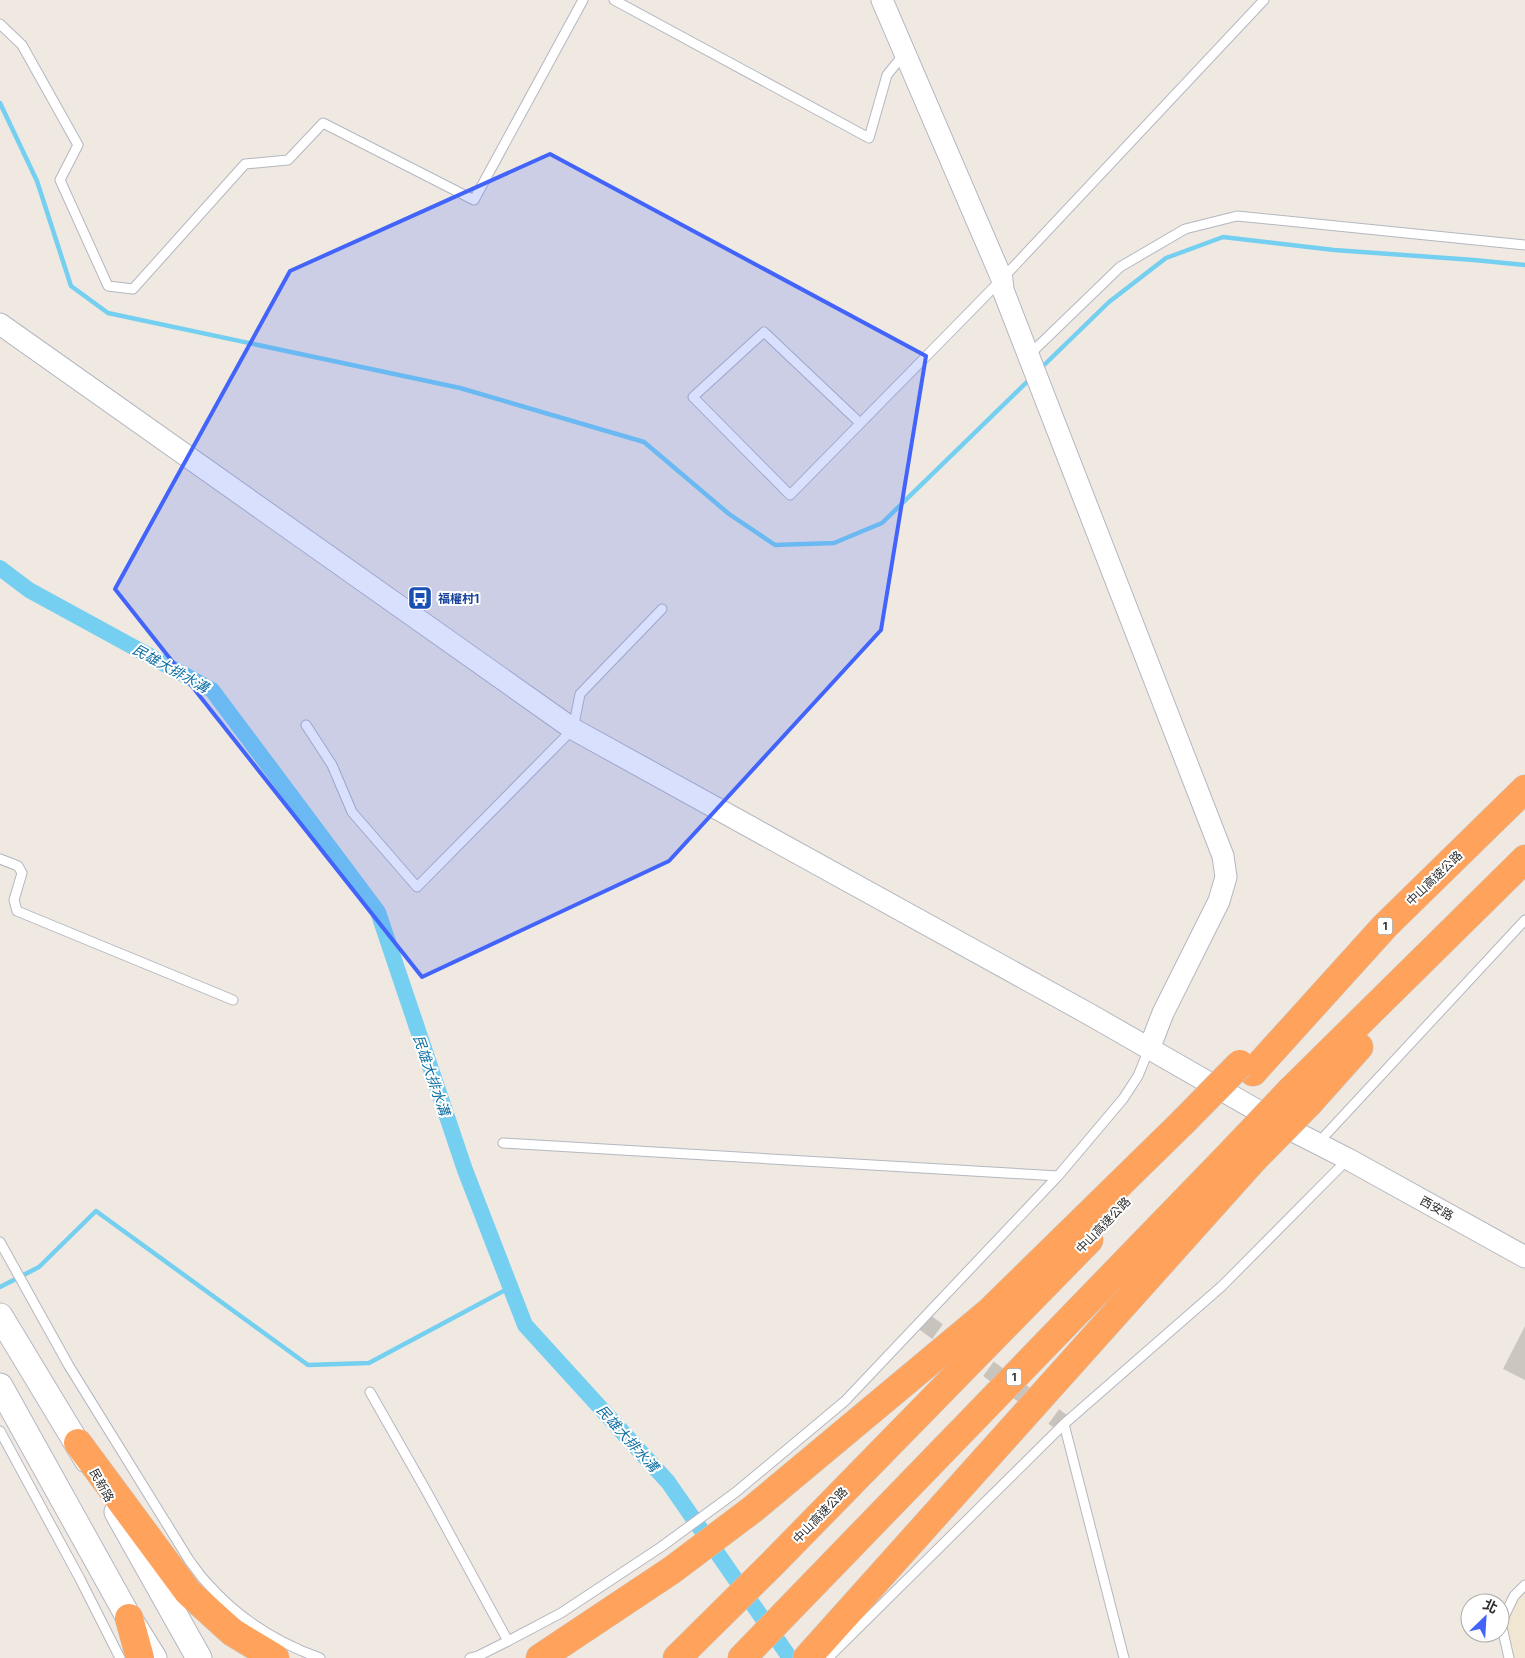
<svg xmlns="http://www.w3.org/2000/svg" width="1525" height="1658" font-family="Inter,'Noto Sans TC',sans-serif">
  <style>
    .education { fill: #f0e6d1 }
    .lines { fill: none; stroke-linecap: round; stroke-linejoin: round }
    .stream { stroke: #75cff0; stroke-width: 4.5 }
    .canal { stroke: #75cff0; stroke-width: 16 }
    .building { fill: #cbc7bf }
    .minor-tunnel { stroke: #c8c4bd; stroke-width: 18; stroke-dasharray: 18 9; stroke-linecap: butt }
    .service-casing { stroke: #b4b7c1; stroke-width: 11 }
    .tertiary-casing { stroke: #b4b7c1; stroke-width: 23 }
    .secondary-casing { stroke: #b4b7c1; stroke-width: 27 }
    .motorway-casing { stroke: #c9c9c9; stroke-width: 29 }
    .service { stroke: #fff; stroke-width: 9 }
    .tertiary { stroke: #fff; stroke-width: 21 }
    .secondary { stroke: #fff; stroke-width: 25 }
    .motorway { stroke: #ffa35c; stroke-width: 28 }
    .motorway-bridge-casing { stroke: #c9c9c9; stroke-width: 29; stroke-linecap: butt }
    .motorway-bridge { stroke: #ffa35c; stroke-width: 28 }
    .marked { fill: #4264fb; fill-opacity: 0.2; stroke: #4264fb; stroke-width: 4; stroke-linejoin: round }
    .labels { text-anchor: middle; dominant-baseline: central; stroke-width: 4; stroke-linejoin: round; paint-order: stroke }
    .shield { fill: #fff; stroke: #6d6d6d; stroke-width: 1 }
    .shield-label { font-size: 11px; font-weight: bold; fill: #2e2e2e }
    .transit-label { font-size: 12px; font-weight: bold; fill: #164399; stroke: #fff; text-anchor: start }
    .street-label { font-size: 12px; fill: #2e2e2e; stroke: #fff }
    .water-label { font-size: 14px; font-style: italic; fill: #0d6fa3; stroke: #fff }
  </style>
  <rect width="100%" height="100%" fill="#efe9e1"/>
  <!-- education -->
  <path class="education" d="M1525,1592V1658H1513L1504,1625L1519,1597Z"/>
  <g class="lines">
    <!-- stream -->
    <g class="stream">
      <path d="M0,103L37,181L71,286L108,313L460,388L644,442L729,514L775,545L834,543L882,523L1030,379"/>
      <path d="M1041,368L1109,302L1166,258L1223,237L1334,250L1474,260L1525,265"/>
      <path d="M0,1287L39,1267L96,1211L308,1365L369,1363L511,1287"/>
    </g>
    <!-- canal -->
    <path class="canal" d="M0,568L29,590L212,690L378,912L465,1170L525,1325L668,1482L790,1658"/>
  </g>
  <!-- building -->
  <path class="building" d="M1525,1326V1380L1503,1369Z"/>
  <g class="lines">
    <!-- minor-tunnel -->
    <path class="minor-tunnel" d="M923,1321L1064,1424"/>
    <defs>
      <g id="service">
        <path d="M614,0L869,138L887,75L904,54"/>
        <path d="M0,24L22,45L78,145L60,180L108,286L133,289L245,164L288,160L323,123L474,200L583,0"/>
        <path d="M1029,355L1120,267L1185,229L1237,216L1525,245"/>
        <path d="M860,423L764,332L693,397L790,495L1002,279L1264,0"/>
        <path d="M306,725L332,765L352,812L417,887L573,729L580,694L662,609"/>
        <path d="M0,859L18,866L22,873L14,900L17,911L233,1000"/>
        <path d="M503,1143L1058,1176"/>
        <path d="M1318,1143L1525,920"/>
        <path d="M0,1242L69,1366L189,1560C195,1568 201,1577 208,1584C238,1618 278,1643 320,1658"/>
        <path d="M370,1392L428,1494L508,1641L478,1656L470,1658"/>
        <path d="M1064,1424L1124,1658"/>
        <path d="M0,1431L80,1579L120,1658"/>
        <path d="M508,1641L561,1613L661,1547L736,1492L845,1401L1058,1176L1123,1099L1138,1076L1149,1049"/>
        <path d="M828,1658L1064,1424L1222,1286L1348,1159"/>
        <path d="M1509,1658L1501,1623L1514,1596L1525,1585"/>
      </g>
      <g id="tertiary">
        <path d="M882,0L1002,279L1003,290L1223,856L1226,877L1219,901L1163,1013L1149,1049"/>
        <path d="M0,324L573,729L1089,1014L1293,1131L1348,1159L1525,1257"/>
      </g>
      <g id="secondary">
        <path d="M0,1316L87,1460"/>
        <path d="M0,1386L129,1618L154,1658"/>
        <path d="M117,1512L199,1658"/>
      </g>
      <g id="motorway">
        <path d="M1253,1072L1385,926L1525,789"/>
        <path d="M1291,1090L1525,859"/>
        <path d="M1309,1103L1359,1047"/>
        <path d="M78,1443L188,1592L232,1632L275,1658"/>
        <path d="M129,1618L140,1658"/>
        <path d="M540,1658L672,1570L753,1509L989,1312L1183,1122"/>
        <path d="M677,1658L772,1564L1089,1240"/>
        <path d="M742,1658L1234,1150"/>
        <path d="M807,1658L1254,1159"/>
      </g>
    </defs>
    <!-- service casing -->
    <use href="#service" class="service-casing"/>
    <!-- tertiary casing -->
    <use href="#tertiary" class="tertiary-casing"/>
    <!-- secondary casing -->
    <use href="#secondary" class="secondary-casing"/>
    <!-- motorway casing -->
    <use href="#motorway" class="motorway-casing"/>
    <!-- service -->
    <use href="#service" class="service"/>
    <!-- tertiary -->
    <use href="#tertiary" class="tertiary"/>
    <!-- secondary -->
    <use href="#secondary" class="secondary"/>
    <!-- motorway -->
    <use href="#motorway" class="motorway"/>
    <defs>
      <g id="motorway-bridge">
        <path d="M1183,1122L1240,1064"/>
        <path d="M1234,1150L1291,1090"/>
        <path d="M1254,1159L1309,1103"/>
      </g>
    </defs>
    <!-- motorway-bridge casing -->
    <use href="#motorway-bridge" class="motorway-bridge-casing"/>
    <!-- motorway-bridge -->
    <use href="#motorway-bridge" class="motorway-bridge"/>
  </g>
  <!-- marked area -->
  <path class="marked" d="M550,154L926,356L881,630L669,861L422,977L115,589L290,271Z"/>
  <!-- icons -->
  <defs>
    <symbol id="bus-square" viewBox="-11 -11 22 22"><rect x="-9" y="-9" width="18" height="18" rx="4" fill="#1a4fb4" stroke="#fff"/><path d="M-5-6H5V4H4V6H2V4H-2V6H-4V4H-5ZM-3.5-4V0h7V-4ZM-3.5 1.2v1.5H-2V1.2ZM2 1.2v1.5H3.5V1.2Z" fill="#fff"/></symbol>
  </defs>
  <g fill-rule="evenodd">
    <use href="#bus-square" x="406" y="584" width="28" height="28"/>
  </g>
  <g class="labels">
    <!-- shield labels -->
    <g class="shield">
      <rect x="1377.5" y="917.5" width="15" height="17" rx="4"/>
      <rect x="1006.5" y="1368.5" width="15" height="17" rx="4"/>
    </g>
    <g class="shield-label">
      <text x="1385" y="926">1</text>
      <text x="1014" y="1377">1</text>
    </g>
    <!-- transit labels -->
    <g class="transit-label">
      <text x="438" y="598">福權村1</text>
    </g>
    <!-- street labels -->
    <g class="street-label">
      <text transform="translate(1434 878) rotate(-44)">中山高速公路</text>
      <text transform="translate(1437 1208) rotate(29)">西安路</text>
      <text transform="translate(1103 1225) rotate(-46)">中山高速公路</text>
      <text transform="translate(102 1485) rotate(61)">民新路</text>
      <text transform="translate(820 1515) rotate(-46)">中山高速公路</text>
    </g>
    <!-- water labels -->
    <g class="water-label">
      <text transform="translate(171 668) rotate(29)">民雄大排水溝</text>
      <text transform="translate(432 1075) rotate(71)">民雄大排水溝</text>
      <text transform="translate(628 1438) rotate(48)">民雄大排水溝</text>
    </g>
  </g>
  <!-- north arrow -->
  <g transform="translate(1485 1618) rotate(25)"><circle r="24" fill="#ffffff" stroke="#ababab"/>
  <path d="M0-4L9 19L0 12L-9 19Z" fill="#4264fb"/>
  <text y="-8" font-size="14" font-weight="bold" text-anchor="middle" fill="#2e2e2e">北</text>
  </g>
</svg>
